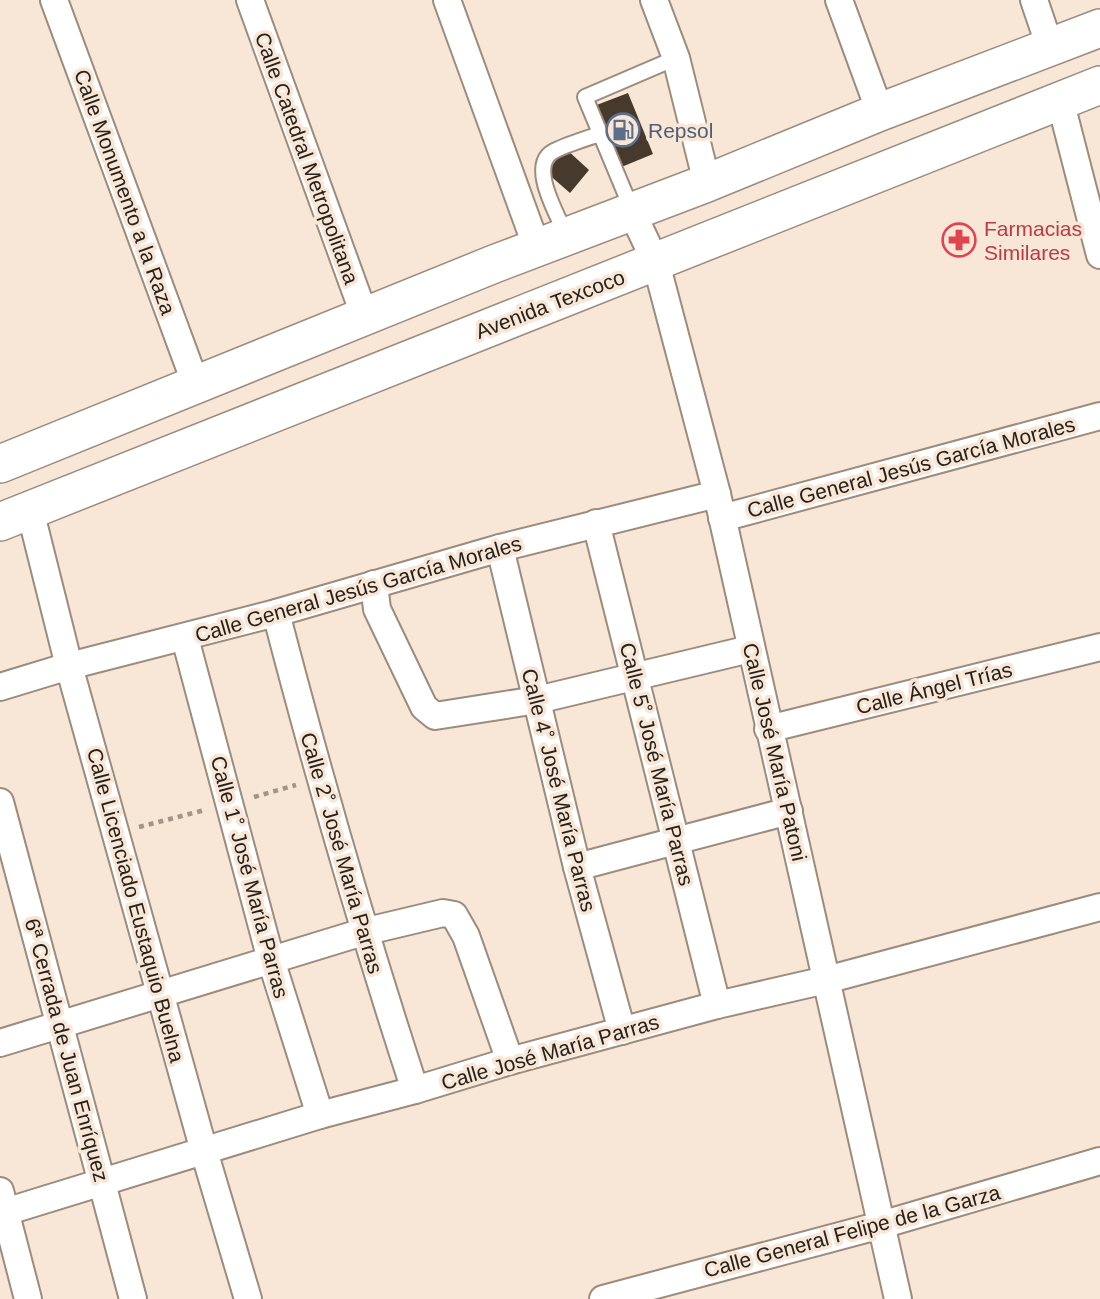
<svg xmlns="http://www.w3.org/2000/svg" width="1100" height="1299" font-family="Helvetica,sans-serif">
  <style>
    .building { fill: #47392c }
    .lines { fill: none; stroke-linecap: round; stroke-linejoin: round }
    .lane-casing { stroke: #9c8c7d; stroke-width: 18 }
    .street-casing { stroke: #9c8c7d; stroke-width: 30 }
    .secondary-casing { stroke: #9c8c7d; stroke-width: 40 }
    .path { stroke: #a19488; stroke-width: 4.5; stroke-dasharray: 5 5; stroke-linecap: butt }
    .lane { stroke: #fff; stroke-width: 14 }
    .street { stroke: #fff; stroke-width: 26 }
    .secondary { stroke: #fff; stroke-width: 37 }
    .labels { text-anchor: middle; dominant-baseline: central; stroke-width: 7; stroke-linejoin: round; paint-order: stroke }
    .service-label { font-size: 21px; fill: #4e5e75; stroke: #f8e6d6; text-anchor: start }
    .street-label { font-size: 21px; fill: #27211b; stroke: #f8e6d6 }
    .health-label { font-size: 21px; fill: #be3a42; stroke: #f8e6d6; text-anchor: start }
  </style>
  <rect width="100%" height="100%" fill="#f8e6d6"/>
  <!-- building -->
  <g class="building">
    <path d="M628,93L653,154L619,168L594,106Z"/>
    <path d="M566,149L589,170L570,193L546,172Z"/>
  </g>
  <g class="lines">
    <defs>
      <g id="lane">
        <path d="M632,210L585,97L676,58"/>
        <path d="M566,235C558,215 527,165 554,151C568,144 585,139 600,134"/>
      </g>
      <g id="street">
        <path d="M54,0L196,385"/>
        <path d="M250,0L365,317"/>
        <path d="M447,0L537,248"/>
        <path d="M654,0L676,58L707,183"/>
        <path d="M839,0L880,112"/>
        <path d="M1034,0L1050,47"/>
        <path d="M1060,100L1100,255"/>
        <path d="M632,212L656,263L717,494L898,1299"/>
        <path d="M30,510L69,666L204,1151L248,1299"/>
        <path d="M722,518L1100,416"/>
        <path d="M596,523L717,1005"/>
        <path d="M500,548L577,867L622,1031"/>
        <path d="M374,584L377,609L424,707L435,716L537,700L750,649"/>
        <path d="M276,613C318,774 363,932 415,1090"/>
        <path d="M185,638L271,960L320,1115"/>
        <path d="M0,687L69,666L276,613L500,548L717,494"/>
        <path d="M768,729L1100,647"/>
        <path d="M0,802L133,1299"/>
        <path d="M577,867L789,811"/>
        <path d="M0,1043L363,932L443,913L454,915L466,936L510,1061"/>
        <path d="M0,1191L28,1299"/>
        <path d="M5,1212L320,1115L415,1090L510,1061L717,1005L826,980L1100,907"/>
        <path d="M603,1299L881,1225L1100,1161"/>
      </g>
      <g id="secondary">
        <path d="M0,464L494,264L707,183L880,112L1100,28"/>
        <path d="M0,522L1100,85"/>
      </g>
    </defs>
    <!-- lane casing -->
    <use href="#lane" class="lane-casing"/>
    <!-- street casing -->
    <use href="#street" class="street-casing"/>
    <!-- secondary casing -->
    <use href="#secondary" class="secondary-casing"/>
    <!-- path -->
    <g class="path">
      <path d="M254,797L296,785"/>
      <path d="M139,827L205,810"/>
    </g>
    <!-- lane -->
    <use href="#lane" class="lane"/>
    <!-- street -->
    <use href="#street" class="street"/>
    <!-- secondary -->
    <use href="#secondary" class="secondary"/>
  </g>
  <!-- icons -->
  <defs>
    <symbol id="fuel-ring" viewBox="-11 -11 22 22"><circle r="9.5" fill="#f8e6d6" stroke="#5c6f8a" stroke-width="1.5"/><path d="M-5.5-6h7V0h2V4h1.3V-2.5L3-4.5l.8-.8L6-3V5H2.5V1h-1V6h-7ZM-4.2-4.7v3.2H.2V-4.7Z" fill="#5c6f8a"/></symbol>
    <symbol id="pharmacy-ring" viewBox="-11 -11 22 22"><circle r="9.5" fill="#f8e6d6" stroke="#e0444e" stroke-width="1.5"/><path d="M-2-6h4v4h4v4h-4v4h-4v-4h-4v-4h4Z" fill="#e0444e"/></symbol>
  </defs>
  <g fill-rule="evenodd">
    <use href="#fuel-ring" x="604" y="111" width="38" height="38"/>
    <use href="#pharmacy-ring" x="940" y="221" width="38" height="38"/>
  </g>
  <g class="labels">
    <!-- service labels -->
    <g class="service-label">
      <text x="648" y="130">Repsol</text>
    </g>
    <!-- street labels -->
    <g class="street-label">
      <text transform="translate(307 158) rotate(70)">Calle Catedral Metropolitana</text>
      <text transform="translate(125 192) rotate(70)">Calle Monumento a la Raza</text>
      <text transform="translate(550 304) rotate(-21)">Avenida Texcoco</text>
      <text transform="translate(911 467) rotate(-15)">Calle General Jesús García Morales</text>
      <text transform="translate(358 589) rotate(-16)">Calle General Jesús García Morales</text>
      <text transform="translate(934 688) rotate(-14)">Calle Ángel Trías</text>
      <text transform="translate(775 752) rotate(77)">Calle José María Patoni</text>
      <text transform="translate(657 764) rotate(76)">Calle 5˚ José María Parras</text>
      <text transform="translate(559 790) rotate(76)">Calle 4˚ José María Parras</text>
      <text transform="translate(342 853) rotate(74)">Calle 2˚ José María Parras</text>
      <text transform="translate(250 877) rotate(75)">Calle 1˚ José María Parras</text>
      <text transform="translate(136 905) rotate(75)">Calle Licenciado Eustaquio Buelna</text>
      <text transform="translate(67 1050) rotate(75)">6ª Cerrada de Juan Enríquez</text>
      <text transform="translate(550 1052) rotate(-16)">Calle José María Parras</text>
      <text transform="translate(852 1231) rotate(-15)">Calle General Felipe de la Garza</text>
    </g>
    <!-- health labels -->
    <g class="health-label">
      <text x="984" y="228">Farmacias<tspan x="984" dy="24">Similares</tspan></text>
    </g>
  </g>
</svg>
